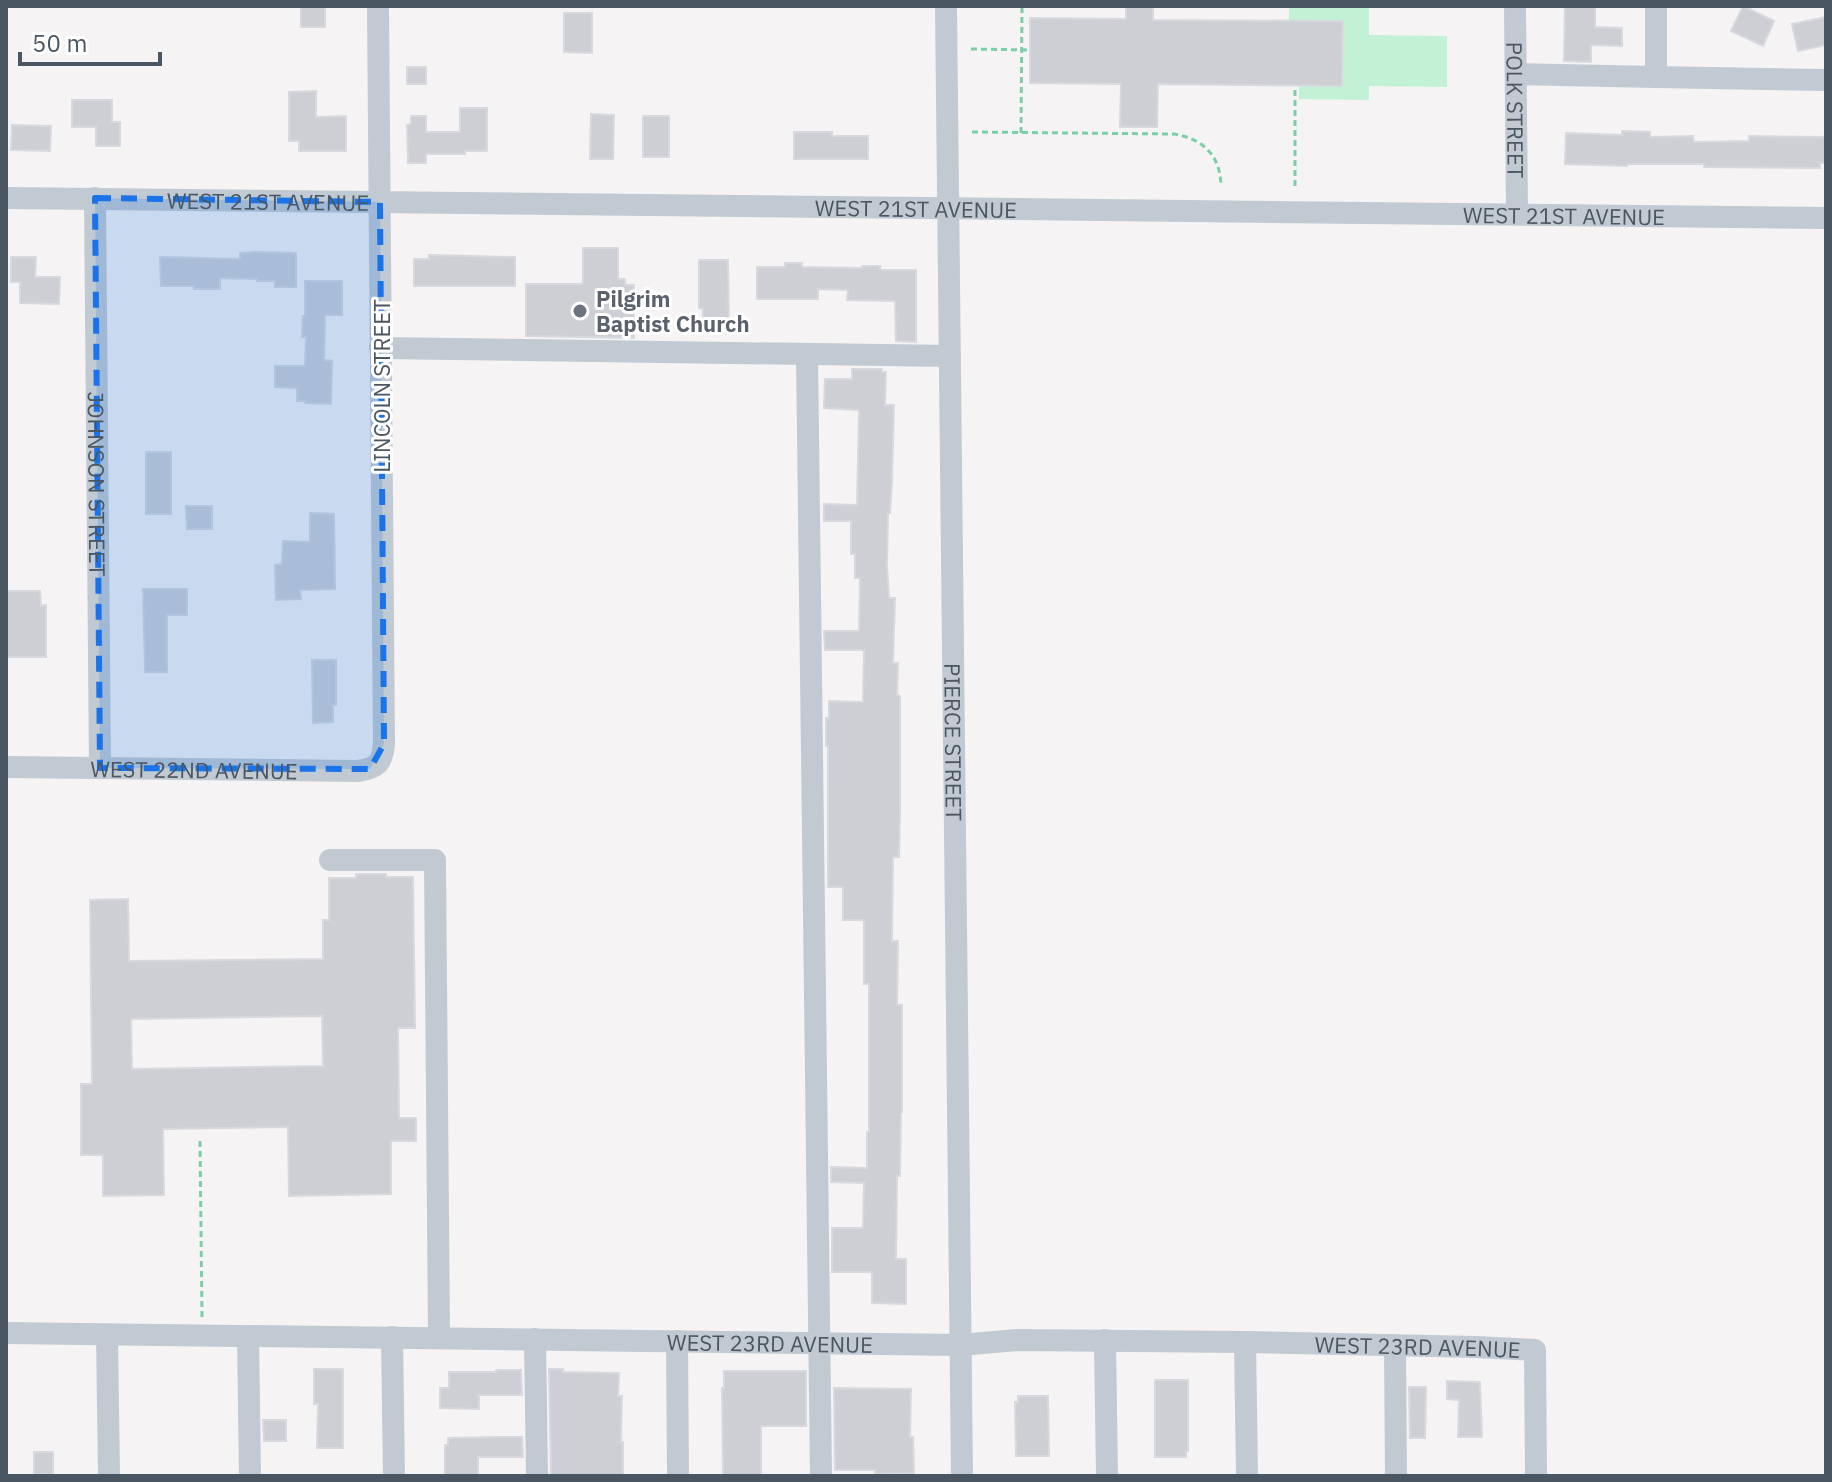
<svg xmlns="http://www.w3.org/2000/svg" width="1832" height="1482" font-family="'IBM Plex Sans',sans-serif">
  <style>
    .green { fill: #c3f1d5 }
    .building { fill: #cdcfd5; stroke: #d7d9de; stroke-width: 2; fill-rule: evenodd }
    .lines { fill: none; stroke-linecap: round; stroke-linejoin: round }
    .path { stroke: #7ad0a6; stroke-width: 3; stroke-dasharray: 6 4; stroke-linecap: butt }
    .minor { stroke: #c1cad2; stroke-width: 22 }
    .marked { fill: #1a73e8; fill-opacity: 0.2; stroke: #1a73e8; stroke-width: 6; stroke-dasharray: 16 10; stroke-linejoin: round }
    .worship-dot { fill: #6b7280; stroke: #fff; stroke-width: 3 }
    .labels { text-anchor: middle; dominant-baseline: central; stroke-width: 6; stroke-linejoin: round; paint-order: stroke }
    .street-label { font-size: 22px; fill: #4a5661; stroke: #fff }
    .worship-label { font-size: 22px; font-weight: bold; fill: #5b616d; stroke: #fff; text-anchor: start }
  </style>
  <rect width="100%" height="100%" fill="#f5f3f3"/>
  <!-- green -->
  <path class="green" d="M1289,6L1369,7V35L1447,36V87L1369,86V100L1299,99V86H1342L1343,22L1289,21Z"/>
  <!-- building -->
  <g class="building">
    <rect x="301" y="6" width="24" height="21"/>
    <path d="M1126,6H1153V20L1343,21L1342,86L1158,84L1157,127H1120L1121,84L1030,83V18L1126,19Z"/>
    <path d="M1565,6H1595V27L1622,28V46L1591,45V62L1564,61Z"/>
    <path d="M1743,6L1774,21L1763,46L1731,31Z"/>
    <path d="M564,13H592V53L564,52Z"/>
    <path d="M1826,17V45L1798,51L1792,24Z"/>
    <rect x="407" y="67" width="19" height="17"/>
    <path d="M316,91V117L346,116V151H299V141H289V92Z"/>
    <path d="M72,100H112V122H120V146H96V127H72Z"/>
    <path d="M460,108H487V151H465V154H426V163H408L407,125L411,124V116H426V132H460Z"/>
    <path d="M591,114L614,115L613,159H590Z"/>
    <rect x="643" y="116" width="26" height="41"/>
    <path d="M12,125L51,126L50,151L11,150Z"/>
    <path d="M1622,131L1650,132V137L1693,136L1694,142L1749,141V136L1826,137V163H1820V168L1704,167V164H1627V166L1565,164L1566,133L1622,135Z"/>
    <path d="M794,132H832V136H868V159H794Z"/>
    <path d="M583,248H618V279H625V285H634V338L526,336V284H583Z"/>
    <path d="M256,252L296,253V287H275V281H257V279L220,278V289H194V286H161L160,257L240,259V253Z"/>
    <path d="M429,255L515,257V286H414V259H429Z"/>
    <path d="M11,257H36L35,277H60L59,304L20,303V282H11Z"/>
    <path d="M699,260H728L729,327H703V309L699,308Z"/>
    <path d="M785,263H802V267L862,268V266H880V270H916V342L896,341L895,301L847,300L848,290L818,289V299H757V267H785Z"/>
    <path d="M305,281H342V315H325L324,360L332,361L331,404L305,403V401H297V388L275,387V366H305L306,337H302L303,316H305Z"/>
    <path d="M852,369H882V372H886L885,405H894L892,482L890,513H888L887,566L889,598H895L893,663H898L897,695L900,696V813L899,857H893L892,941H898L897,1005H902V1112H901L900,1176H897L896,1259H906V1304L872,1303V1272H832V1228H863L864,1183L831,1182V1167L867,1168V1132H869V984H864V920H843V887H828V746H826V718H829V701L863,702L864,650H825L824,631H859L860,578H855V554H851V521H824V504L857,505L859,410L824,408L825,379H852Z"/>
    <rect x="146" y="452" width="25" height="62"/>
    <path d="M186,506H212V529H187Z"/>
    <path d="M310,513L334,514L335,589L300,590L301,599L276,600L275,565L282,564L283,541L310,542Z"/>
    <path d="M143,589H187V615H167V672H145Z"/>
    <path d="M6,591H40L41,606L46,605V657H6Z"/>
    <path d="M312,660H336V705H333V722L313,723Z"/>
    <path d="M356,874H386V877H413L415,1028H398L399,1118H416V1141H391V1194L289,1196L288,1127L163,1129L164,1195L103,1196V1155H81V1084H92L90,900L128,899L129,961L323,959V920H329V878H356ZM322,1016L323,1066L132,1069L131,1019Z"/>
    <path d="M314,1369H343V1448H317L318,1404H314Z"/>
    <path d="M549,1369H563V1372L619,1373L618,1396H622L621,1442H623V1476H551Z"/>
    <path d="M496,1370H521L522,1395H479V1409L440,1408V1388H449V1372H496Z"/>
    <path d="M724,1371H806V1426H761V1476H723L722,1388H724Z"/>
    <path d="M1155,1380H1188V1451H1186V1457H1155Z"/>
    <path d="M1447,1381L1480,1382L1482,1437H1458L1459,1400L1447,1399Z"/>
    <path d="M1409,1387H1426L1425,1438H1410Z"/>
    <path d="M834,1388L911,1389L910,1437H913L914,1473L875,1474V1470H835Z"/>
    <path d="M1018,1396H1048L1049,1456H1016L1015,1402H1018Z"/>
    <path d="M263,1420H286V1441H264Z"/>
    <path d="M498,1437H522L523,1457H478V1476H445V1445H448V1438Z"/>
    <rect x="34" y="1452" width="19" height="22"/>
  </g>
  <g class="lines">
    <!-- path -->
    <g class="path">
      <path d="M971,49L1030,50"/>
      <path d="M972,132L1174,134C1203,139 1220,155 1221,185"/>
      <path d="M1021,133L1022,6"/>
      <path d="M1295,186V86"/>
      <path d="M200,1141L202,1317"/>
    </g>
    <!-- minor -->
    <g class="minor">
      <path id="s1" d="M946,6L962,1476"/>
      <path id="s2" d="M1515,6L1517,214"/>
      <path d="M1656,6V77L1826,80"/>
      <path d="M1516,74L1656,77"/>
      <path id="s3" d="M6,198L1826,218"/>
      <path id="s4" d="M95,198L100,768"/>
      <path d="M380,348L950,356"/>
      <path d="M807,354L821,1476"/>
      <path id="s5" d="M6,767L358,771C378,768 382,763 384,744L378,6"/>
      <path d="M330,860H435L439,1338"/>
      <path id="s6" d="M6,1333L960,1345L1017,1340L1245,1342L1476,1347L1535,1350L1536,1476"/>
      <path d="M107,1335L109,1476"/>
      <path d="M248,1336L250,1476"/>
      <path d="M392,1337L394,1476"/>
      <path d="M535,1339L537,1476"/>
      <path d="M1105,1340L1107,1476"/>
      <path d="M677,1341L678,1476"/>
      <path d="M1245,1342L1247,1476"/>
      <path d="M1395,1345L1396,1476"/>
    </g>
  </g>
  <!-- marked area -->
  <path class="marked" d="M95,198L380,202L384,744L370,769L100,768Z"/>
  <!-- markers -->
  <circle class="worship-dot" cx="580" cy="311" r="8"/>
  <g class="labels">
    <!-- street labels -->
    <g class="street-label">
      <text stroke="none"><textPath href="#s2" startOffset="104">POLK STREET</textPath></text>
      <text stroke="none"><textPath href="#s3" startOffset="262">WEST 21ST AVENUE</textPath></text>
      <text stroke="none"><textPath href="#s3" startOffset="910">WEST 21ST AVENUE</textPath></text>
      <text stroke="none"><textPath href="#s3" startOffset="1558">WEST 21ST AVENUE</textPath></text>
      <text transform="translate(381 386) rotate(-90)">LINCOLN STREET</text>
      <text stroke="none"><textPath href="#s4" startOffset="286">JOHNSON STREET</textPath></text>
      <text stroke="none"><textPath href="#s1" startOffset="736">PIERCE STREET</textPath></text>
      <text stroke="none"><textPath href="#s5" startOffset="188">WEST 22ND AVENUE</textPath></text>
      <text stroke="none"><textPath href="#s6" startOffset="764">WEST 23RD AVENUE</textPath></text>
      <text stroke="none"><textPath href="#s6" startOffset="1412">WEST 23RD AVENUE</textPath></text>
    </g>
    <!-- worship labels -->
    <g class="worship-label">
      <text x="596" y="298">Pilgrim<tspan x="596" dy="25">Baptist Church</tspan></text>
    </g>
  </g>
  <!-- border -->
  <rect width="1832" height="1482" fill="none" stroke="#4a5661" stroke-width="16"/>
  <!-- scale -->
  <path d="M20 52v12h140v-12" fill="none" stroke="#4a5661" stroke-width="4"/>
  <text x="32" y="52" font-size="24" fill="#4a5661" stroke="#ffffff" stroke-width="6" paint-order="stroke">50 m</text>
</svg>
